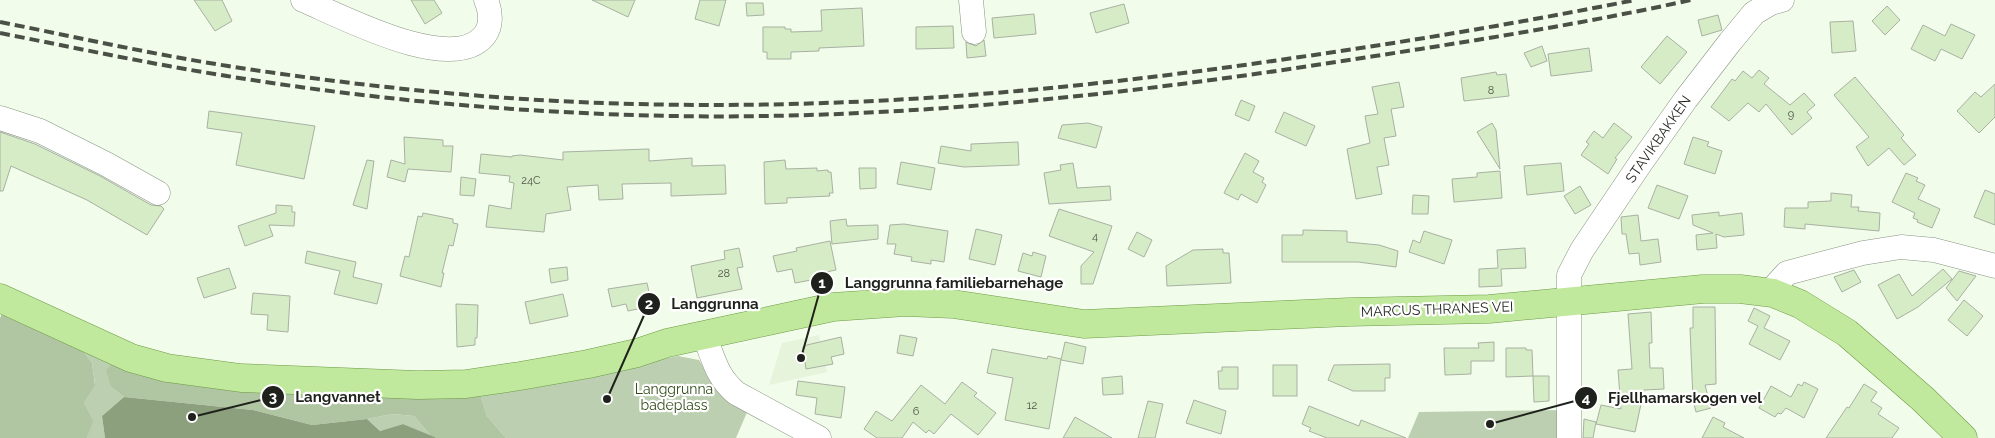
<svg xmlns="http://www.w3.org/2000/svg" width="1995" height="438" font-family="Raleway,sans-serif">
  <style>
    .built { fill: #e6f4dc }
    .green { fill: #bdcfb1 }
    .forest { fill: #b0c5a1 }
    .water { fill: #8ca07e }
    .building { fill: #d6ecc7; stroke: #a8b1a2 }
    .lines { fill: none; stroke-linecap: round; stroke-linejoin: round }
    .minor-casing { stroke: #8b9484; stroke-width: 25 }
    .major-casing { stroke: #6e9a46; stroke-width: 29 }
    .minor { stroke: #fff; stroke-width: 24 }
    .major { stroke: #c1e99e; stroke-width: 28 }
    .rail { stroke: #4b5047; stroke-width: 4; stroke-dasharray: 10 5; stroke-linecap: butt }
    .labels { text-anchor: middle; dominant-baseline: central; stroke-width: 4.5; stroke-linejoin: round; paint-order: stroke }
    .number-label { font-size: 11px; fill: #4d5447 }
    .street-label { font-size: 14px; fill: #1f221c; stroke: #fff }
    .park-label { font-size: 14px; fill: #314c18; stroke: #fff }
    .leader { fill: none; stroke: #1f221c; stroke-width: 2 }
    .callout-dot { fill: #1f221c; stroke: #fff; stroke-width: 2 }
    .mark-label { font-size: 15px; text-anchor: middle; font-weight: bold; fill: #fff }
    .callout-label { font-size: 15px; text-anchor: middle; font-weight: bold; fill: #1f221c; stroke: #fff; stroke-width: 4.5; stroke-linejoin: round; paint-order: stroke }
  </style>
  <rect width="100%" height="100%" fill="#f2fceb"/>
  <!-- built -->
  <path class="built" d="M819,335L827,372L769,385L782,343Z"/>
  <!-- green -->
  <g class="green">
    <path d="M75,340L115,361L111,387L124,397L102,416L105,438H87L92,421L84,403L95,384L92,363Z"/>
    <path d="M678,356L699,360L719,392L748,410L736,438H506L487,416L480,394L530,386Z"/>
    <path d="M1567,410L1566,438H1408L1419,412Z"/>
    <path d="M392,414L414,416L431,436L403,424L380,431L367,419Z"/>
  </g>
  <!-- forest -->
  <g class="forest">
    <path d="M3,311L75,340L92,363L95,385L84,403L93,421L87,438H0V318Z"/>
    <path d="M115,361L480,394L487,416L506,438H437L431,436L414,416L392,414L367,419L312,425L253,410L124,397L111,387L106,370Z"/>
  </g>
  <!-- water -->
  <path class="water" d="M124,397L253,410L312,425L367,419L380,431L403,424L437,438H105L102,416Z"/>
  <!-- building -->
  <g class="building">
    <path d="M194,0H222L232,21L215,31Z"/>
    <path d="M411,0H434L442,13L425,24Z"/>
    <path d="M592,0H635L628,17Z"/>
    <path d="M700,0H726L719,26L695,19Z"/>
    <path d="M746,3H763L764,15L747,16Z"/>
    <path d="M1124,4L1129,23L1096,33L1090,13Z"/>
    <path d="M1887,6L1900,20L1885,35L1872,21Z"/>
    <path d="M862,8L864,46L819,48V51L791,52V59H767V52H763V27H785V29H791V32L822,31L821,10Z"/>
    <path d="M1034,14L1036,34L994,38L992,18Z"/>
    <path d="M1718,15L1722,30L1702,36L1698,20Z"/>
    <path d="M1853,21L1856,51L1832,53L1830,22Z"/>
    <path d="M1951,24L1975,35L1962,59L1941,49L1935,61L1911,49L1923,25L1945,36Z"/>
    <path d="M953,26L954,48L916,49V27Z"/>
    <path d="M1667,36L1687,52L1660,84L1641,67Z"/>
    <path d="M984,40L986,56L967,58L966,42L976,46Z"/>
    <path d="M1542,46L1547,61L1531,67L1524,53Z"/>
    <path d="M1589,48L1592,71L1551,76L1548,54Z"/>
    <path d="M1759,70L1769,78L1764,84L1790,105L1804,93L1815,105L1807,112L1812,118L1792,135L1766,104L1759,112L1748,103L1729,121L1711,107L1732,79L1735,81L1743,71L1752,78Z"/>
    <path d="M1496,72L1497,75L1506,74L1509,96L1464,101L1461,78Z"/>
    <path d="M1855,77L1904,135L1901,138L1916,155L1904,165L1889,148L1868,166L1856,147L1869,137L1834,95Z"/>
    <path d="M1399,82L1404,107L1391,109L1396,136L1384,138L1389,165L1377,167L1382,194L1356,199L1347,149L1370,143L1365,116L1378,114L1372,87Z"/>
    <path d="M1995,84V117L1979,133L1957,111L1975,92L1981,97Z"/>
    <path d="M1241,100L1255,106L1249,121L1235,115Z"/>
    <path d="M209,111L315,126L304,179L236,165L242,133L207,128Z"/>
    <path d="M1284,112L1315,126L1306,146L1275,132Z"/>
    <path d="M1088,123L1102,127L1096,148L1058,138L1062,125Z"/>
    <path d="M1492,123L1496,130L1500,169L1477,132Z"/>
    <path d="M1614,123L1632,137L1615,158L1617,159L1608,174L1581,155L1589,144L1586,142L1594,131L1603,138Z"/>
    <path d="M0,132L35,144L100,176L151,205L161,206L164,209L147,235L87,200L11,166L3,191H0Z"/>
    <path d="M404,137L443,140V146H453L451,172L408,169L405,182L387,177L391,160L405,164Z"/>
    <path d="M1693,137L1709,142L1707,146L1722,151L1715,174L1684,164Z"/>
    <path d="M1018,142L1019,165L964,167L938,163L941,146L971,151V144Z"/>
    <path d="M649,149V161L692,158V166L725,165L726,194L671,196V183L622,184L623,199L599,200L598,185L567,187L571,210L546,214L544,232L486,227L489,205L511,209L514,183L509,182L510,176L479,173L481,154L512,157V156L520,155L563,160V152Z"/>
    <path d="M1245,153L1259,161L1253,172L1264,178L1262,182L1266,185L1257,203L1241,194L1238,200L1224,193Z"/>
    <path d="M367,160L374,161L367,209L353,205Z"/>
    <path d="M785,160L786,169L817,168V171L828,170V172H831L833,193H829L830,196L787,198V203L765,204L764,162Z"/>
    <path d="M901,162L935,168L931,190L897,184Z"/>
    <path d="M1073,163L1077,188L1110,186L1111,200L1049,204L1044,173L1061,170L1060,165Z"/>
    <path d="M1561,163L1564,191L1527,195L1524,166Z"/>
    <path d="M859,168H876V188L860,189Z"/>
    <path d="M1500,171L1502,198L1454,202L1452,179L1477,177V173Z"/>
    <path d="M1906,173L1918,178L1916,181L1925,185L1918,199L1940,209L1932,228L1917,222L1918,220L1913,218L1915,213L1892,202Z"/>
    <path d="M461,177L476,179L474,196L460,195Z"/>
    <path d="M1657,185L1688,196L1679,219L1648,208Z"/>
    <path d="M1580,186L1591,205L1575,214L1564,196Z"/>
    <path d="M1985,190L1995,194V225L1974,217Z"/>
    <path d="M1831,193L1852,195L1851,207H1859L1858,211L1880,213L1879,231L1805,224V229L1784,227L1785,208H1808V202L1831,201Z"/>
    <path d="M1413,195L1429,196L1428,214H1412Z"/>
    <path d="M276,205L292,206V212H295L294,226L269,225L273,236L245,246L238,226L276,213Z"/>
    <path d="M1059,209L1112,226L1093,284H1081V266L1094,252L1049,236Z"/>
    <path d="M1719,212V216L1742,213L1744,235L1724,237L1716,234L1717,248L1697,250L1696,235L1713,233L1693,225L1692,215Z"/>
    <path d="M423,213L453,219V223L458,224L453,246L449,245L442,273H444L441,287L400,276L405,256L409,257L418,216L422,217Z"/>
    <path d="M1638,215L1641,241L1658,239L1661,262L1640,265L1639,253L1629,254L1626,234H1622L1621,217Z"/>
    <path d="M846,219L847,226L878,225V239L832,244L830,221Z"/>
    <path d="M904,224L948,231L944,262L931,260V264L911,261L912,257L894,254L896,244H887L890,225Z"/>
    <path d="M976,229L1002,235L995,265L969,259Z"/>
    <path d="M1303,230L1347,231V242L1379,245L1398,251L1396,267L1358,262H1282V235H1303Z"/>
    <path d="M1424,231L1452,240L1444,264L1409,252L1413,240L1420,243Z"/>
    <path d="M1137,232L1152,240L1144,257L1128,249Z"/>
    <path d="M830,241L836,270L821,273L822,278L795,283L792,269L777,272L773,256L797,251L796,248Z"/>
    <path d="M739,248L743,267L737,268L742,289L697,298L691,266L725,259L724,251Z"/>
    <path d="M1525,248L1526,268L1501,269L1502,286L1479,287V269L1498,268L1497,250Z"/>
    <path d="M1223,249V253H1229L1231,283L1167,286L1166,266L1193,250Z"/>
    <path d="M307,251L356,262L353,277L382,284L377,304L334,294L340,271L305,263Z"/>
    <path d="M1033,252L1046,256L1041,277L1018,271L1023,253L1032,256Z"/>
    <path d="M567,267L568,280L551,283L549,269Z"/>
    <path d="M229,268L236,288L204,298L197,278Z"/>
    <path d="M1943,269L1952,279L1918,307L1897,319L1878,285L1899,274L1912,296Z"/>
    <path d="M1854,270L1861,282L1842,292L1834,277Z"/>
    <path d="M1959,271L1976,276L1957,301L1946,288Z"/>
    <path d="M647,283L652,306L628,311L626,304L612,307L608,289Z"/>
    <path d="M253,293L290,296L288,332L267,330L268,315L251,314Z"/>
    <path d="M563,294L568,316L530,324L525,302Z"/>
    <path d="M1964,300L1983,316L1967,336L1948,320Z"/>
    <path d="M456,304L478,305L477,338H475V345L457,347Z"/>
    <path d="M1693,307H1715L1716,384L1705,385L1711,408L1696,412L1693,400L1690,328H1693Z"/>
    <path d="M1754,308L1770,316L1764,328L1790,341L1780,360L1749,344L1758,326L1748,321Z"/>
    <path d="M1651,312L1652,343H1649L1650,368H1663L1664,389L1644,390L1635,432L1596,424L1601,405L1621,409L1618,370L1632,369L1628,314Z"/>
    <path d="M900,335L917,338L913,356L897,353Z"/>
    <path d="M841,337L844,354L831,357L833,364L806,369L803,347L807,345Z"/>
    <path d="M1065,342L1086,347L1083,364L1061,360Z"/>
    <path d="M1494,342V361H1471V374L1445,375L1444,348H1479L1478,343Z"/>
    <path d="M1506,348H1526V350H1532L1533,376L1506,377Z"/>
    <path d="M992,349L1047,359L1048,356L1061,359L1049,429L1005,420L1013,378L987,373Z"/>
    <path d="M1390,364V378H1385V391H1353L1328,380L1334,365Z"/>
    <rect x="1273" y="365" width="24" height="31"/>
    <path d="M1222,367H1238V389H1219L1218,371H1222Z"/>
    <path d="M1122,376L1123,394L1103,395L1102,378Z"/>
    <path d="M1533,376H1549V401L1534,402Z"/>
    <path d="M798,381L845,387L841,418L815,414L817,398L796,395Z"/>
    <path d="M962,382L977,393L974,396L996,413L978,435L951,414L934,434L929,430L926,433L913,422L902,438H877L864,429L876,411L892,421L921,385L945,404Z"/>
    <path d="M1804,382L1818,389L1804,418L1786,408L1781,414L1778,413L1775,417L1759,408L1771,386L1791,397L1798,384L1802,386Z"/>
    <path d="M1864,384L1877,392L1871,401L1882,408L1878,414L1899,428L1892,438H1826L1847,407L1849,408Z"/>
    <path d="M1194,400L1226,411L1221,434L1186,423Z"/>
    <path d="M1148,401L1163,404L1155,438H1138Z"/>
    <path d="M1309,406L1359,426L1361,420L1406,438H1327L1309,431L1311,428L1302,424Z"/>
    <path d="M1075,417L1112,438H1063Z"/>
    <path d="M1713,417L1725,423L1723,427L1744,438H1702Z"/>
    <path d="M1584,419L1596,422L1593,438H1583Z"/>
  </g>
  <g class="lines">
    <defs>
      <g id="minor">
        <path d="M303,0C341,16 451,75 484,36C492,26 491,12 486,0"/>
        <path d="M971,0L974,32"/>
        <path d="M0,118L40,131L106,164L158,193"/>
        <path d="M1773,293L1777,284L1787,273L1863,253L1901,247L1934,250L1995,266"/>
        <path d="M709,348C716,367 720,379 736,393L819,438"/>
        <path d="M1569,438V275L1582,250L1642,161L1686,99L1730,42L1754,13L1771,3L1782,0"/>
      </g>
      <path id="major" d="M0,298L131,358L167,368L241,378L418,385L466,384L520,376L588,364L637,353L667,343L833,307L905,302L953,304L1084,324L1349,312L1489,309L1703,289H1740L1773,293L1800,304L1847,333L1923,399L1963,438"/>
    </defs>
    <!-- minor casing -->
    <use href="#minor" class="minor-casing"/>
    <!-- major casing -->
    <use href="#major" class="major-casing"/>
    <!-- minor -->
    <use href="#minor" class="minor"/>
    <!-- major -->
    <use href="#major" class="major"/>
    <!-- rail -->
    <g class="rail">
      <path d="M0,22C76,37 151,54 228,66C337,83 447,95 557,101C809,114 1051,94 1300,57C1412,41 1524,22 1635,0"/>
      <path d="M0,33C76,48 151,64 227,76C374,100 522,113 671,116C903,120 1133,94 1362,58C1472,41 1582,24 1691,0"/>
    </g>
  </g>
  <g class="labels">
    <!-- number labels -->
    <g class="number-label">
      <text x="1491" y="90">8</text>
      <text x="1791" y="114">9</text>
      <text x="531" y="180">24C</text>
      <text x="1095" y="236">4</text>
      <text x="724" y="273">28</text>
      <text x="1032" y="405">12</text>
      <text x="916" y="411">6</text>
    </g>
    <!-- street labels -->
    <g class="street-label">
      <text transform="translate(1658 139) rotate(-55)">STAVIKBAKKEN</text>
      <text transform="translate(1437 309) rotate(-2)">MARCUS THRANES VEI</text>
    </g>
    <!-- park labels -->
    <g class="park-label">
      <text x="674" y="389">Langgrunna<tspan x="674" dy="16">badeplass</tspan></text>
    </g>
  </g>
  <!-- callouts -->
  <path class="leader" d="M801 358L822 283M607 399L649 304M192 417L273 397M1490 424L1586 398"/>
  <g class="callout-dot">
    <circle cx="801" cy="358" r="5"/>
    <circle cx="607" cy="399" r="5"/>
    <circle cx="192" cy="417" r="5"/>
    <circle cx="1490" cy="424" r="5"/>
    <circle cx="822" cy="283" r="12"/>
    <circle cx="649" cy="304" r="12"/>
    <circle cx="273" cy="397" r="12"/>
    <circle cx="1586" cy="398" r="12"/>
  </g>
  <g class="mark-label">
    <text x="822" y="288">1</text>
    <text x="649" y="309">2</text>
    <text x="273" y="402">3</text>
    <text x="1586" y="403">4</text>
  </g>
  <g class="callout-label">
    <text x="954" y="288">Langgrunna familiebarnehage</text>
    <text x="715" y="309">Langgrunna</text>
    <text x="338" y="402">Langvannet</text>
    <text x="1685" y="403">Fjellhamarskogen vel</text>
  </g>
</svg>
